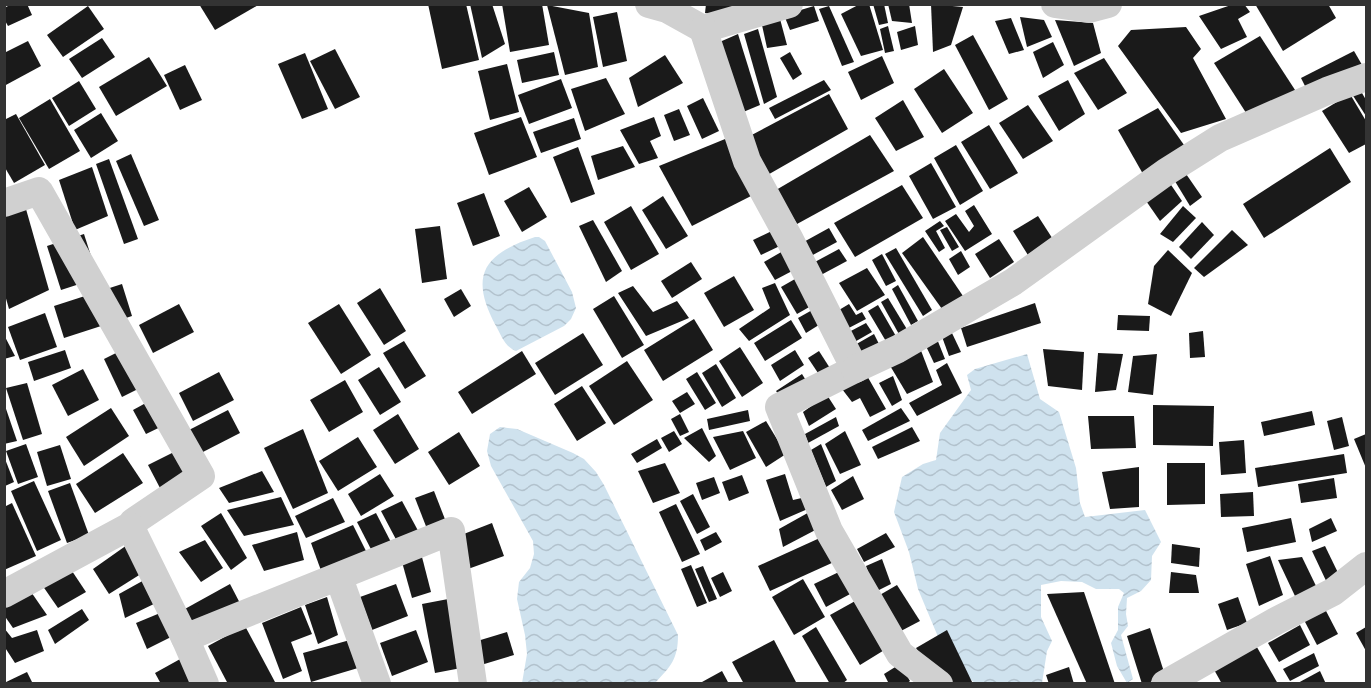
<svg xmlns="http://www.w3.org/2000/svg" width="1371" height="688" font-family="Rubik,sans-serif">
  <style>
    .water { fill: url(#water-waves) }
    .building { fill: #1a1a1a }
    .lines { fill: none; stroke-linecap: round; stroke-linejoin: round }
    .minor { stroke: #d0d0d0; stroke-width: 28 }
  </style>
  <defs>
    <pattern id="water-waves" width="16" height="10" patternUnits="userSpaceOnUse" patternTransform="scale(1.5)"><rect width="16" height="10" fill="#cfe2ee"/><path d="M0 5q4-4 8 0t8 0" fill="none" stroke="#b2c2cd"/></pattern>
  </defs>
  <rect width="100%" height="100%" fill="#fff"/>
  <!-- water -->
  <g class="water">
    <path d="M535,237H539L545,241L572,292L576,308L571,319L564,326L516,351C505,347 501,335 496,326C469,276 483,254 535,237Z"/>
    <path d="M1027,354L1040,399L1059,412L1076,468L1080,503L1085,517L1145,510L1161,542L1152,556L1151,580L1141,591L1127,598L1126,614L1128,626L1121,635L1133,679L1127,683L1117,666L1111,643L1118,630V607L1124,593L1119,589H1096L1082,582L1061,581L1041,585V617L1052,641L1047,651L1042,683H975L949,663L918,589L909,552L894,512L902,477L923,464L936,460L940,433L971,390L967,375L975,369Z"/>
    <path d="M500,427L517,429L573,453L584,459L596,472L604,485L678,635C678,659 671,666 655,683H522L527,654L525,635L517,599L519,582L530,568L534,554L533,541L491,466L487,451L490,434Z"/>
  </g>
  <!-- building -->
  <g class="building">
    <path d="M12,4H27L32,15L8,26L4,19V8Z"/>
    <path d="M199,4H260L215,30Z"/>
    <path d="M428,4H466L479,60L442,69Z"/>
    <path d="M470,4H492L505,44L482,58Z"/>
    <path d="M502,4H542L549,45L510,52Z"/>
    <path d="M706,4H765L726,17L705,13Z"/>
    <path d="M860,4H869L883,50L861,56L841,14Z"/>
    <path d="M873,4H884L888,23L879,25Z"/>
    <path d="M888,4H909L912,23L892,21Z"/>
    <path d="M931,4L963,7L951,45L933,52Z"/>
    <path d="M1234,4H1244L1250,12L1238,19L1247,37L1221,49L1199,16Z"/>
    <path d="M1255,4H1328L1336,18L1283,51Z"/>
    <path d="M547,5L589,13L598,67L565,75Z"/>
    <path d="M88,6L104,29L63,57L47,35Z"/>
    <path d="M814,6L819,21L790,30L784,15Z"/>
    <path d="M829,6L854,62L842,66L819,9Z"/>
    <path d="M617,12L627,61L603,67L593,17Z"/>
    <path d="M1020,17L1044,20L1052,37L1027,47Z"/>
    <path d="M1011,18L1024,50L1009,54L995,21Z"/>
    <path d="M780,19L787,45L767,48L762,25Z"/>
    <path d="M1055,20L1093,23L1101,53L1074,66Z"/>
    <path d="M888,26L894,51L885,53L880,29Z"/>
    <path d="M915,26L918,45L901,50L897,32Z"/>
    <path d="M1186,27L1201,49L1193,58L1226,119L1181,133L1118,46L1131,30Z"/>
    <path d="M758,29L777,97L764,104L744,34Z"/>
    <path d="M738,34L760,105L736,115L715,44Z"/>
    <path d="M973,35L1008,99L989,110L955,45Z"/>
    <path d="M1260,36L1297,93L1250,119L1214,63Z"/>
    <path d="M102,38L115,57L82,78L69,59Z"/>
    <path d="M28,41L41,66L4,86V53Z"/>
    <path d="M1053,42L1064,65L1043,78L1033,52Z"/>
    <path d="M335,49L360,97L335,109L310,61Z"/>
    <path d="M1354,51L1365,70L1307,90L1301,78Z"/>
    <path d="M554,52L559,75L522,83L517,60Z"/>
    <path d="M790,52L802,74L793,80L780,58Z"/>
    <path d="M305,53L328,109L302,119L278,64Z"/>
    <path d="M665,55L683,83L638,107L629,78Z"/>
    <path d="M882,56L894,83L861,100L848,72Z"/>
    <path d="M149,57L167,86L116,116L99,87Z"/>
    <path d="M1104,58L1127,93L1098,110L1074,73Z"/>
    <path d="M507,64L519,112L490,120L478,71Z"/>
    <path d="M185,65L202,100L180,110L164,75Z"/>
    <path d="M944,69L973,113L942,133L914,89Z"/>
    <path d="M606,78L625,114L585,131L571,89Z"/>
    <path d="M561,79L572,108L529,124L518,95Z"/>
    <path d="M824,80L831,90L775,119L769,108Z"/>
    <path d="M1068,80L1085,114L1059,131L1038,96Z"/>
    <path d="M79,81L96,109L69,126L52,98Z"/>
    <path d="M1358,86L1366,100V116L1350,91Z"/>
    <path d="M829,94L848,129L764,177L746,138Z"/>
    <path d="M1350,94L1366,121V144L1349,153L1322,111Z"/>
    <path d="M703,98L719,131L702,139L687,106Z"/>
    <path d="M50,99L80,151L49,169L19,118Z"/>
    <path d="M903,100L924,137L896,151L875,118Z"/>
    <path d="M1028,105L1053,141L1023,159L999,123Z"/>
    <path d="M1158,108L1184,145L1143,174L1118,130Z"/>
    <path d="M679,109L690,135L674,141L664,115Z"/>
    <path d="M101,113L118,141L91,158L74,130Z"/>
    <path d="M16,114L45,165L14,183L4,166V120Z"/>
    <path d="M521,117L537,157L489,175L474,133Z"/>
    <path d="M654,117L661,136L650,141L658,158L639,164L620,130Z"/>
    <path d="M574,118L581,139L541,153L533,132Z"/>
    <path d="M989,125L1018,173L990,189L961,142Z"/>
    <path d="M870,135L894,171L797,224L776,190Z"/>
    <path d="M730,137L753,195L692,226L659,166Z"/>
    <path d="M956,145L983,191L960,205L934,158Z"/>
    <path d="M623,146L635,167L598,180L591,156Z"/>
    <path d="M578,147L595,194L571,203L553,157Z"/>
    <path d="M1330,148L1351,182L1264,238L1243,204Z"/>
    <path d="M131,154L159,220L144,226L116,161Z"/>
    <path d="M109,159L138,239L124,244L96,164Z"/>
    <path d="M931,163L956,207L933,219L909,176Z"/>
    <path d="M92,167L108,216L75,230L59,180Z"/>
    <path d="M1184,171L1202,197L1190,206L1173,178Z"/>
    <path d="M1169,182L1182,201L1160,221L1144,198Z"/>
    <path d="M902,185L923,218L855,257L834,223Z"/>
    <path d="M529,187L547,217L522,232L504,201Z"/>
    <path d="M484,193L500,236L473,246L457,203Z"/>
    <path d="M663,196L688,236L666,249L642,210Z"/>
    <path d="M24,202L49,290L9,309L5,295V211Z"/>
    <path d="M974,205L992,234L965,251L945,221L956,214L969,232L974,226L965,211Z"/>
    <path d="M631,206L659,254L631,270L604,222Z"/>
    <path d="M1183,206L1196,218L1173,242L1160,234Z"/>
    <path d="M1038,216L1056,244L1031,260L1013,231Z"/>
    <path d="M593,220L622,271L606,282L579,226Z"/>
    <path d="M940,221L944,226L936,231L945,248L939,252L925,231Z"/>
    <path d="M1202,222L1214,235L1191,259L1179,247Z"/>
    <path d="M440,226L447,279L422,283L415,229Z"/>
    <path d="M947,227L959,247L952,251L940,230Z"/>
    <path d="M829,228L837,242L809,257L800,244Z"/>
    <path d="M776,229L784,244L761,255L753,240Z"/>
    <path d="M1232,230L1248,245L1204,277L1194,268Z"/>
    <path d="M84,234L98,278L61,290L47,246Z"/>
    <path d="M923,237L963,296L942,309L902,253Z"/>
    <path d="M999,239L1014,262L990,278L975,254Z"/>
    <path d="M896,248L932,310L923,316L885,254Z"/>
    <path d="M839,249L847,261L819,276L813,263Z"/>
    <path d="M1168,250L1192,273L1171,316L1148,304L1154,266Z"/>
    <path d="M783,251L794,270L775,280L764,262Z"/>
    <path d="M961,251L970,267L958,275L949,259Z"/>
    <path d="M882,254L896,281L886,286L872,260Z"/>
    <path d="M691,262L702,279L672,298L661,281Z"/>
    <path d="M867,268L885,295L857,311L839,283Z"/>
    <path d="M734,276L754,310L724,327L704,293Z"/>
    <path d="M795,279L811,306L797,314L781,287Z"/>
    <path d="M775,283L790,315L749,341L739,329L770,308L762,288Z"/>
    <path d="M122,284L132,316L64,338L54,306Z"/>
    <path d="M898,285L918,321L911,325L892,289Z"/>
    <path d="M633,286L653,312L677,301L689,318L646,336L618,293Z"/>
    <path d="M380,288L406,331L384,345L357,303Z"/>
    <path d="M461,289L471,306L454,317L444,299Z"/>
    <path d="M614,296L644,345L622,358L593,309Z"/>
    <path d="M888,298L908,331L900,336L881,302Z"/>
    <path d="M1035,303L1041,323L967,347L961,328Z"/>
    <path d="M179,304L194,332L153,353L139,325Z"/>
    <path d="M339,304L371,355L341,374L308,323Z"/>
    <path d="M849,304L856,315L862,312L866,319L845,330L834,313Z"/>
    <path d="M878,305L897,338L887,343L868,311Z"/>
    <path d="M814,309L822,323L806,333L798,318Z"/>
    <path d="M45,313L57,347L20,360L8,327Z"/>
    <path d="M1118,315L1150,316L1149,331L1117,330Z"/>
    <path d="M694,319L713,350L663,381L644,350Z"/>
    <path d="M791,320L802,338L765,361L754,343Z"/>
    <path d="M866,323L872,332L851,344L847,333Z"/>
    <path d="M951,331L961,352L949,356L941,334Z"/>
    <path d="M1203,331L1205,357L1190,358L1189,333Z"/>
    <path d="M583,333L603,365L555,395L535,363Z"/>
    <path d="M874,334L879,344L857,356L853,346Z"/>
    <path d="M4,335L15,356L4,359Z"/>
    <path d="M937,339L945,359L934,363L925,344Z"/>
    <path d="M404,341L426,376L405,389L383,353Z"/>
    <path d="M136,343L154,381L122,397L104,359Z"/>
    <path d="M740,347L763,383L742,397L719,361Z"/>
    <path d="M920,348L933,382L907,394L889,364Z"/>
    <path d="M1043,349L1084,352L1082,390L1048,386Z"/>
    <path d="M65,350L71,368L34,381L28,362Z"/>
    <path d="M795,350L804,365L780,381L771,365Z"/>
    <path d="M522,351L536,374L472,414L458,392Z"/>
    <path d="M819,351L835,376L824,382L808,358Z"/>
    <path d="M1098,353L1123,354L1116,390L1095,392Z"/>
    <path d="M1157,354L1153,395L1128,392L1133,356Z"/>
    <path d="M627,361L653,400L614,425L589,386Z"/>
    <path d="M947,363L962,393L917,416L909,403L942,385L936,370Z"/>
    <path d="M716,364L736,398L722,407L702,373Z"/>
    <path d="M379,367L401,402L380,415L358,380Z"/>
    <path d="M83,369L99,400L68,416L52,385Z"/>
    <path d="M219,372L234,400L193,421L179,393Z"/>
    <path d="M697,372L716,403L705,410L686,379Z"/>
    <path d="M802,374L807,382L782,399L776,391Z"/>
    <path d="M866,374L886,409L870,417L860,398L852,402L842,389Z"/>
    <path d="M893,376L902,400L892,406L879,383Z"/>
    <path d="M345,380L363,412L329,432L310,400Z"/>
    <path d="M27,383L42,434L23,440L6,388Z"/>
    <path d="M582,386L606,423L577,441L554,404Z"/>
    <path d="M687,392L695,404L680,413L672,401Z"/>
    <path d="M164,393L177,419L146,434L133,410Z"/>
    <path d="M827,395L836,409L809,426L803,412Z"/>
    <path d="M4,403L17,441L4,444Z"/>
    <path d="M1153,405L1214,406L1213,446L1153,445Z"/>
    <path d="M111,408L129,436L84,466L66,437Z"/>
    <path d="M901,408L910,421L868,441L862,430Z"/>
    <path d="M228,410L240,433L201,453L189,430Z"/>
    <path d="M748,410L750,421L709,430L707,419Z"/>
    <path d="M1312,411L1315,425L1264,436L1261,422Z"/>
    <path d="M398,414L419,449L395,464L373,430Z"/>
    <path d="M680,414L689,432L680,436L671,419Z"/>
    <path d="M1088,416H1134L1136,448L1091,449Z"/>
    <path d="M836,417L839,426L808,443L805,434Z"/>
    <path d="M1342,417L1349,446L1334,450L1327,421Z"/>
    <path d="M766,421L786,454L766,467L746,432Z"/>
    <path d="M912,427L920,441L878,459L872,447Z"/>
    <path d="M702,428L716,456L709,462L684,438Z"/>
    <path d="M303,429L328,493L293,509L264,448Z"/>
    <path d="M674,431L682,444L669,452L661,438Z"/>
    <path d="M743,431L756,458L730,470L713,437Z"/>
    <path d="M845,431L861,465L840,474L825,444Z"/>
    <path d="M459,432L480,466L449,485L428,452Z"/>
    <path d="M1366,434V468L1354,439Z"/>
    <path d="M358,437L377,467L338,491L319,461Z"/>
    <path d="M657,439L662,448L637,463L631,454Z"/>
    <path d="M1244,440L1246,473L1221,475L1219,442Z"/>
    <path d="M26,444L38,477L18,484L6,451Z"/>
    <path d="M821,444L836,481L826,487L811,450Z"/>
    <path d="M60,445L71,479L47,486L37,452Z"/>
    <path d="M188,445L199,468L160,488L148,465Z"/>
    <path d="M123,453L143,483L95,513L76,484Z"/>
    <path d="M1344,454L1347,473L1258,487L1255,468Z"/>
    <path d="M5,459L14,482L5,486Z"/>
    <path d="M665,463L680,493L653,503L638,471Z"/>
    <path d="M1167,463H1205V504L1167,505Z"/>
    <path d="M1139,467V507L1110,509L1102,472Z"/>
    <path d="M262,471L274,492L229,503L219,488Z"/>
    <path d="M380,474L394,496L361,516L348,494Z"/>
    <path d="M785,474L793,500L806,497L810,508L780,521L766,480Z"/>
    <path d="M742,475L749,493L729,501L722,482Z"/>
    <path d="M853,476L864,499L842,510L831,490Z"/>
    <path d="M714,477L720,493L702,500L696,483Z"/>
    <path d="M1334,478L1337,498L1301,503L1298,484Z"/>
    <path d="M34,481L61,540L37,551L11,491Z"/>
    <path d="M70,483L89,535L67,543L48,491Z"/>
    <path d="M434,491L448,527L429,534L415,498Z"/>
    <path d="M1253,492L1254,516L1221,517L1220,494Z"/>
    <path d="M693,494L710,527L697,534L680,501Z"/>
    <path d="M281,497L294,525L244,536L227,510Z"/>
    <path d="M333,498L345,522L306,538L295,516Z"/>
    <path d="M402,501L422,538L400,547L381,511Z"/>
    <path d="M12,503L36,556L4,570V507Z"/>
    <path d="M676,504L700,554L682,562L659,512Z"/>
    <path d="M813,510L823,526L783,547L779,529Z"/>
    <path d="M221,513L247,558L231,570L201,526Z"/>
    <path d="M376,513L395,550L376,559L357,522Z"/>
    <path d="M1291,518L1296,542L1247,552L1242,528Z"/>
    <path d="M1331,518L1337,531L1312,542L1309,529Z"/>
    <path d="M492,523L504,556L468,569L456,537Z"/>
    <path d="M353,525L370,559L323,576L311,543Z"/>
    <path d="M297,532L304,560L264,571L252,545Z"/>
    <path d="M716,532L722,542L705,551L700,540Z"/>
    <path d="M886,533L895,547L864,562L857,549Z"/>
    <path d="M822,537L834,562L770,591L758,566Z"/>
    <path d="M205,540L223,568L201,582L179,552Z"/>
    <path d="M1172,544L1200,548L1199,567L1171,563Z"/>
    <path d="M127,545L144,572L109,594L93,569Z"/>
    <path d="M1325,546L1342,581L1329,587L1312,551Z"/>
    <path d="M1270,556L1283,595L1259,606L1246,564Z"/>
    <path d="M422,557L431,592L412,598L402,562Z"/>
    <path d="M1302,557L1317,588L1295,596L1278,560Z"/>
    <path d="M882,559L891,584L875,592L866,566Z"/>
    <path d="M691,565L707,603L697,607L681,569Z"/>
    <path d="M703,566L717,599L709,602L695,569Z"/>
    <path d="M70,568L86,592L58,608L40,582Z"/>
    <path d="M843,570L852,593L826,607L814,584Z"/>
    <path d="M723,572L732,591L720,597L711,578Z"/>
    <path d="M1171,572L1196,575L1199,593H1169Z"/>
    <path d="M146,579L158,602L125,618L119,594Z"/>
    <path d="M803,579L825,617L794,635L772,597Z"/>
    <path d="M230,584L243,609L195,634L183,610Z"/>
    <path d="M396,584L408,616L372,630L360,597Z"/>
    <path d="M897,585L920,621L899,632L878,596Z"/>
    <path d="M29,589L47,615L13,628L4,615V601Z"/>
    <path d="M1084,592L1115,684H1087L1047,594Z"/>
    <path d="M464,596L477,665L435,673L422,604Z"/>
    <path d="M327,597L338,635L318,644L305,605Z"/>
    <path d="M1238,597L1247,623L1227,630L1218,604Z"/>
    <path d="M857,600L886,649L860,665L830,615Z"/>
    <path d="M301,607L312,634L291,642L302,671L283,679L262,623Z"/>
    <path d="M82,609L89,620L55,644L48,630Z"/>
    <path d="M1325,609L1338,634L1317,645L1304,620Z"/>
    <path d="M165,611L175,635L147,649L136,623Z"/>
    <path d="M1300,625L1310,645L1279,662L1268,643Z"/>
    <path d="M245,626L275,682L271,684H228L208,646Z"/>
    <path d="M816,627L847,680L842,684H830L802,636Z"/>
    <path d="M1366,627V651L1356,633Z"/>
    <path d="M4,628L12,638L37,630L44,651L15,663L4,646Z"/>
    <path d="M1150,628L1164,672L1148,684H1142L1127,636Z"/>
    <path d="M416,630L428,662L392,676L380,643Z"/>
    <path d="M947,630L973,684H939L916,648Z"/>
    <path d="M507,632L514,655L481,665L474,642Z"/>
    <path d="M350,640L358,668L311,682L303,653Z"/>
    <path d="M774,640L797,684H744L732,662Z"/>
    <path d="M1254,642L1278,684H1222L1212,666Z"/>
    <path d="M1314,653L1319,666L1290,681L1283,669Z"/>
    <path d="M182,658L197,684H161L155,673Z"/>
    <path d="M900,664L910,681L906,684H889L884,674Z"/>
    <path d="M1069,667L1074,684H1049L1046,675Z"/>
    <path d="M722,671L729,684H703L702,682Z"/>
    <path d="M1320,671L1326,684H1296Z"/>
    <path d="M27,672L33,684H4V683Z"/>
  </g>
  <g class="lines">
    <!-- minor -->
    <g class="minor">
      <path d="M649,4L667,9L703,29L789,4"/>
      <path d="M1055,4L1089,9L1108,4"/>
      <path d="M703,29L747,161L790,240L855,369L779,407L829,531L900,654L939,684"/>
      <path d="M4,203L39,191L201,476L133,522"/>
      <path d="M855,369L898,349L1013,282L1166,172L1220,138L1327,91L1366,77"/>
      <path d="M339,578L377,684"/>
      <path d="M4,594L130,526L185,638L451,531L473,684"/>
      <path d="M185,638L205,684"/>
      <path d="M1165,684L1276,621L1333,592L1366,566"/>
    </g>
  </g>
  <!-- border -->
  <rect width="1371" height="688" fill="none" stroke="#333333" stroke-width="12"/>
</svg>
